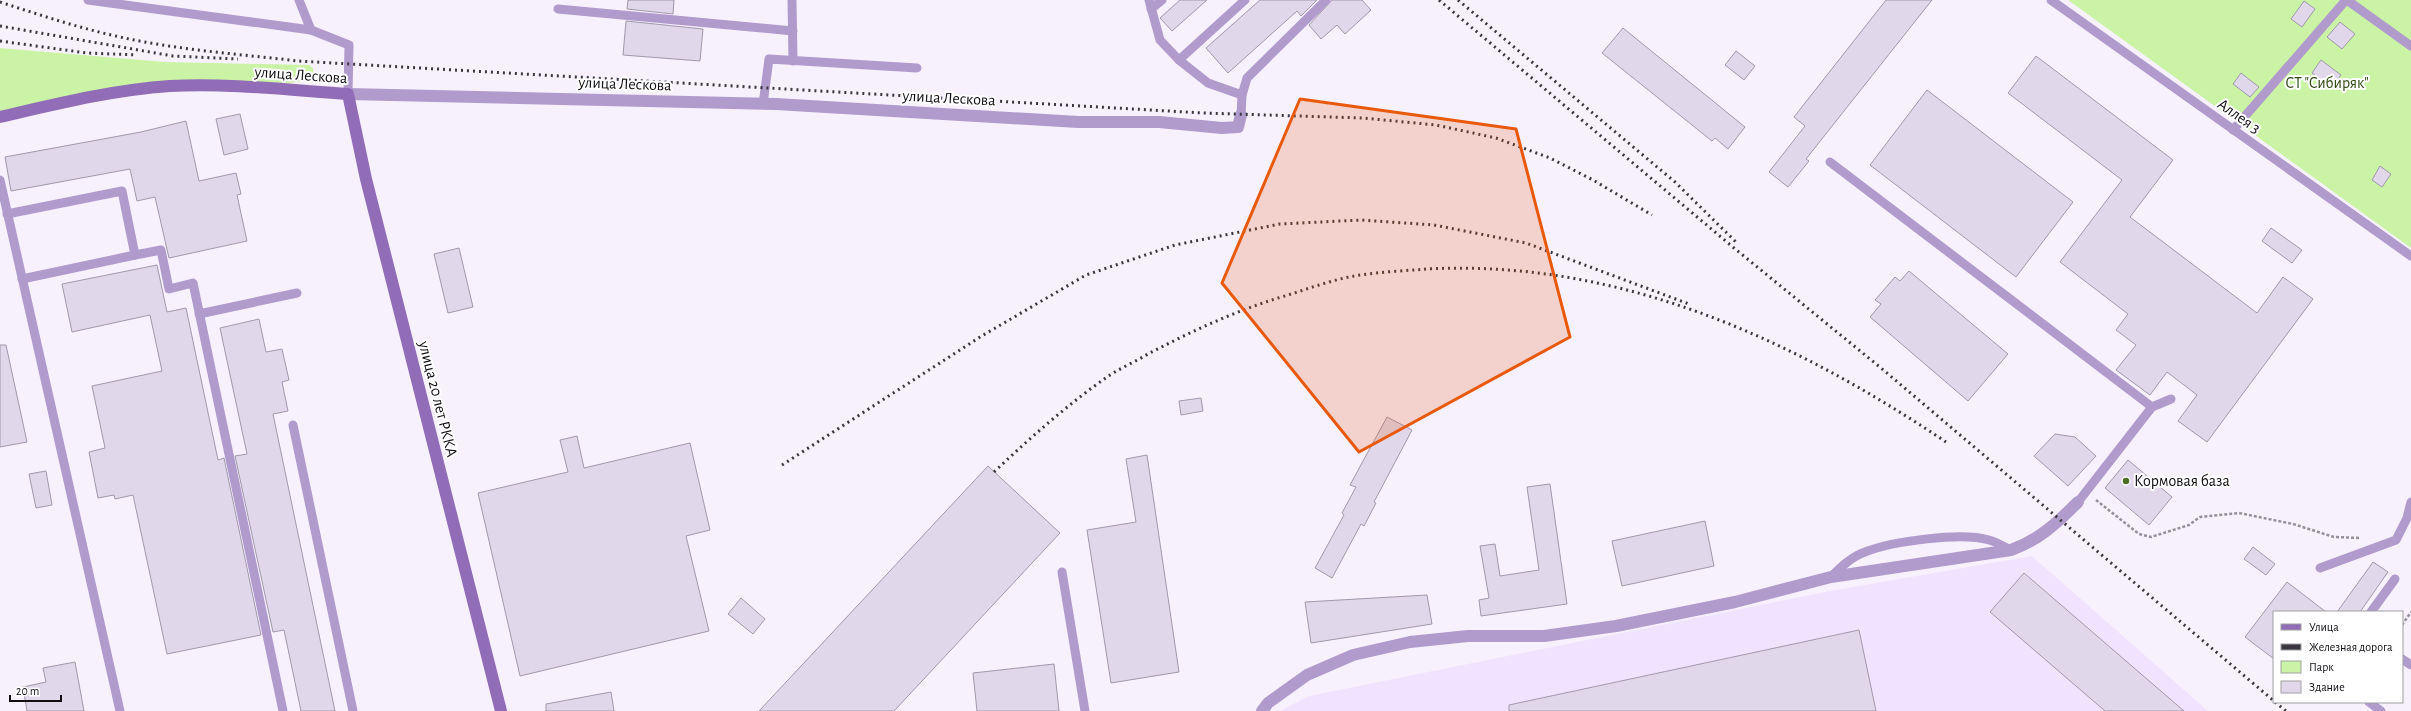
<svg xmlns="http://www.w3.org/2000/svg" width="2411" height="711" font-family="'Alegreya Sans',sans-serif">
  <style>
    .built { fill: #f0e3ff }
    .green { fill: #cbf3a6 }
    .building { fill: #e0d7eb; stroke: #a198ab }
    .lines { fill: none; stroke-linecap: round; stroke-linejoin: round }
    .path { stroke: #948f99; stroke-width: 2.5; stroke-dasharray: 3 2; stroke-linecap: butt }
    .service { stroke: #b19acc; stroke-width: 9 }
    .minor { stroke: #b19acc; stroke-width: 12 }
    .secondary { stroke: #916cb7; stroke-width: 12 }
    .rail { stroke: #3a373e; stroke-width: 3; stroke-dasharray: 2 4; stroke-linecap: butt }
    .marked { fill: #e8590c; fill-opacity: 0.2; stroke: #e8590c; stroke-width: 3; stroke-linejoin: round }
    .poi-dot { fill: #4b6d24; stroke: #fff; stroke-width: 1.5 }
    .labels { text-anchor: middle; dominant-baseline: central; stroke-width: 4; stroke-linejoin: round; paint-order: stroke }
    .street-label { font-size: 16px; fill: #110e14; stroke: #fff }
    .park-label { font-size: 16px; fill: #324b15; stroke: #fff }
    .poi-label { font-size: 16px; fill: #110e14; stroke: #fff; text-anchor: start }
  </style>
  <rect width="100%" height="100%" fill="#f7f1fe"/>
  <!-- built -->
  <path class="built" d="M2032,556L2208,711H1280L1309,696L1830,591Z"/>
  <!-- green -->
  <g class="green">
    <path d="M2068,0H2411V248Z"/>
    <path d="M0,48L165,62L309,65L313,68V74L303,81L289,83L216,80L0,111Z"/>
  </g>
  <!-- building -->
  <g class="building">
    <path d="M628,0H674L673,14L627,9Z"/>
    <path d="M1180,0H1207L1172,31L1160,18Z"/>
    <path d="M1260,0H1317L1301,16L1297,11L1228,73L1206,48Z"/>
    <path d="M1332,0H1362L1371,10L1345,34L1337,25L1321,39L1309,25Z"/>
    <path d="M1886,0H1932L1806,159L1809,161L1788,187L1769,172L1805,126L1794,117Z"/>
    <path d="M2304,1L2315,9L2302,27L2291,19Z"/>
    <path d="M626,21L703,29L700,61L623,55Z"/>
    <path d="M2340,22L2355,34L2342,49L2327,37Z"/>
    <path d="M1623,28L1745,127L1728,149L1715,138L1712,141L1602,53Z"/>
    <path d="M1736,51L1755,66L1744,80L1725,65Z"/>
    <path d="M2036,56L2173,160L2130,217L2257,313L2283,277L2313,299L2207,442L2178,421L2197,395L2167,372L2150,395L2116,370L2136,345L2116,330L2128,314L2060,262L2122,180L2008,93Z"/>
    <path d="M2321,60L2341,75L2331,88L2312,73Z"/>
    <path d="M2241,73L2259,87L2250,97L2233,84Z"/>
    <path d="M1927,90L2073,202L2016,277L1870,165Z"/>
    <path d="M240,114L248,149L224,155L216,119Z"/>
    <path d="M186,121L199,181L236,173L241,194L237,195L247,241L169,258L155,197L137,201L130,169L11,191L5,157L141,132Z"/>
    <path d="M2380,166L2391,174L2382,187L2372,180Z"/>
    <path d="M2271,228L2302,250L2292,263L2262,241Z"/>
    <path d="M459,248L473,307L448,313L434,254Z"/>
    <path d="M157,265L167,312L186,308L218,460L224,458L261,635L167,654L133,495L115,499L114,495L98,498L89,452L105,448L92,386L162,371L150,315L72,332L62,284Z"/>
    <path d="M1909,271L2008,354L1968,401L1870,317L1881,304L1875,300L1895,277L1900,281Z"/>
    <path d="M259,319L266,352L282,349L289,380L282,382L288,411L273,414L335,711H301L284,630L273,632L235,456L247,454L220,328Z"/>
    <path d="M0,345H6L27,442L0,447Z"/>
    <path d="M1201,398L1203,411L1181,415L1179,401Z"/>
    <path d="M1387,417L1412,430L1374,502L1376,503L1364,526L1361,524L1332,578L1315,568L1344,515L1342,513L1356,487L1350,485Z"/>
    <path d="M2055,434L2075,437L2096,456L2068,486L2034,456Z"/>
    <path d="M577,436L584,468L690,443L710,530L686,536L709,631L520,676L478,493L568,472L560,440Z"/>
    <path d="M1147,455L1179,672L1111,683L1087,530L1136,522L1126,459Z"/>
    <path d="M2128,460L2172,497L2149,525L2105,488Z"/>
    <path d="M988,466L1060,533L894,711H759Z"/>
    <path d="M46,471L52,505L36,508L29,474Z"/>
    <path d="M1550,484L1567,604L1481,616L1479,600L1489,598L1480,546L1495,544L1500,576L1539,570L1527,487Z"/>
    <path d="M1705,521L1714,566L1622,586L1612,541Z"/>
    <path d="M2253,547L2275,564L2266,575L2244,559Z"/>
    <path d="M2373,562L2388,572L2360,612H2337Z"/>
    <path d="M2024,573L2184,711H2105L1990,612Z"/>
    <path d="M2287,582L2326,612H2274V659L2245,637Z"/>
    <path d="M1427,595L1432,624L1311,643L1305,602Z"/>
    <path d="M741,598L765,619L753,634L728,614Z"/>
    <path d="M1859,630L1876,711H1509V705Z"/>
    <path d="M75,662L84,711H27L23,687L46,682L43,668Z"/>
    <path d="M1054,664L1059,711H977L973,673Z"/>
    <path d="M611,692L614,711H546V704Z"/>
  </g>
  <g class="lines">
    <!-- path -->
    <g class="path">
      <path d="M2096,500L2139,534L2151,537L2189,525L2200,517L2239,513L2293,524L2334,537L2361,538"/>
      <path d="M2402,625L2411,612"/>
    </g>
    <!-- service -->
    <g class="service">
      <path d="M88,0L311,30L349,45L348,94"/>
      <path d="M299,0L311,30"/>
      <path d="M792,0L793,61"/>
      <path d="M1149,0L1160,40L1179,60L1208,83L1242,95"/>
      <path d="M2051,0L2411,256"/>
      <path d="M2347,0L2411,46"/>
      <path d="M558,9L793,31"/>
      <path d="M1151,9L1162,0"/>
      <path d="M1179,60L1245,0"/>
      <path d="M763,104L769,59L917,68"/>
      <path d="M1241,115L1242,95L1247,78L1326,0"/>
      <path d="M2233,130L2346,0"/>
      <path d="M1830,162L2152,407"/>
      <path d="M0,180L120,711"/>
      <path d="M7,214L122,191L135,255L22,279"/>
      <path d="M135,255L161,250L169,289L193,283L283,711"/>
      <path d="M199,314L297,293"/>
      <path d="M293,425L353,711"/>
      <path d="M2078,502L2152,407L2171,399"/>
      <path d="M2320,568L2396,540L2407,518L2411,502"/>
      <path d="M1062,572L1085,711"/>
      <path d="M1831,577C1841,567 1851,557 1865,552C1893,541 1961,532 1989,540C1997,542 2004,547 2011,550"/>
      <path d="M2371,612L2395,579"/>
      <path d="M2402,659L2411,665"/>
      <path d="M2369,702L2381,711"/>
    </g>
    <!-- minor -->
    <g class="minor">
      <path d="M348,94L776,104L1078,122H1159L1222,128L1238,127L1241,115"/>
      <path d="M1262,711L1268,703L1307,675L1353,655L1410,642L1468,636H1544L1616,626L1735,602L1831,577L2011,550C2039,540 2057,523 2078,502"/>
    </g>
    <!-- secondary -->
    <path class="secondary" d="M0,117C56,104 112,90 170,86C229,83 289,90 348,94L366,179L501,711"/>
    <!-- rail -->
    <g class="rail">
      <path d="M1439,0L1734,248L1881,368L2274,701"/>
      <path d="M1458,0L1675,182L1737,243"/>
      <path d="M0,2C40,15 79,28 120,37C178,50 239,54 298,61L1203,113L1363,118L1436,125L1496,138L1550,158L1593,180L1652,215"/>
      <path d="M0,26L173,56L238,59"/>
      <path d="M0,41L87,53L137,55"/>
      <path d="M782,465L980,337L1086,275L1175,245L1280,224L1361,220L1434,225L1526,243L1689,304"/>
      <path d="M994,472C1030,438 1067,405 1107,377C1120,368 1135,362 1148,354C1190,332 1233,312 1278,298C1302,291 1325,282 1349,277C1374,272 1402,271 1427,269C1618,259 1791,338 1946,442"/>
      <path d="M2275,702L2286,711"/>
    </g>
  </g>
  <!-- marked area -->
  <path class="marked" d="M1300,99L1516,129L1570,337L1359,452L1222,283Z"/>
  <!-- markers -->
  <circle class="poi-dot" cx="2126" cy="481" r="4"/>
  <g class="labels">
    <!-- street labels -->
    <g class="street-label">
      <text transform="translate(301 75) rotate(4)">улица Лескова</text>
      <text transform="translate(625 84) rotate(2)">улица Лескова</text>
      <text transform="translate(949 98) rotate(3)">улица Лескова</text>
      <text transform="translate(2239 116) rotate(35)">Аллея 3</text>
      <text transform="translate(438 399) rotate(76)">улица 20 лет РККА</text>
    </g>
    <!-- park labels -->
    <g class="park-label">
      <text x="2327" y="83">СТ "Сибиряк"</text>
    </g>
    <!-- poi labels -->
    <g class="poi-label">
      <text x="2134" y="481">Кормовая база</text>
    </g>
  </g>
  <!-- legend -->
  <rect x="2273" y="611" width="130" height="92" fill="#ffffff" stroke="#a09fa1"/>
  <rect x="2281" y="624" width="20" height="6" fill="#916cb7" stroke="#a09fa1"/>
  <text x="2309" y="631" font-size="12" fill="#110e14">Улица</text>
  <rect x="2281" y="644" width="20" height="6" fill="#3a373e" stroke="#a09fa1"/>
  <text x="2309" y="651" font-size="12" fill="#110e14">Железная дорога</text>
  <rect x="2281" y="661" width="20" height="12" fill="#cbf3a6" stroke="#a09fa1"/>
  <text x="2309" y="671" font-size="12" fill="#110e14">Парк</text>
  <rect x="2281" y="681" width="20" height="12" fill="#e0d7eb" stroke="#a09fa1"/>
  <text x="2309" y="691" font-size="12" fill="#110e14">Здание</text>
  <!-- scale -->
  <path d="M10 695v6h51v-6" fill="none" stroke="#110e14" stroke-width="2"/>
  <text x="16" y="695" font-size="12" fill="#110e14" stroke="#ffffff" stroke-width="3" paint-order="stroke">20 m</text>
</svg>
